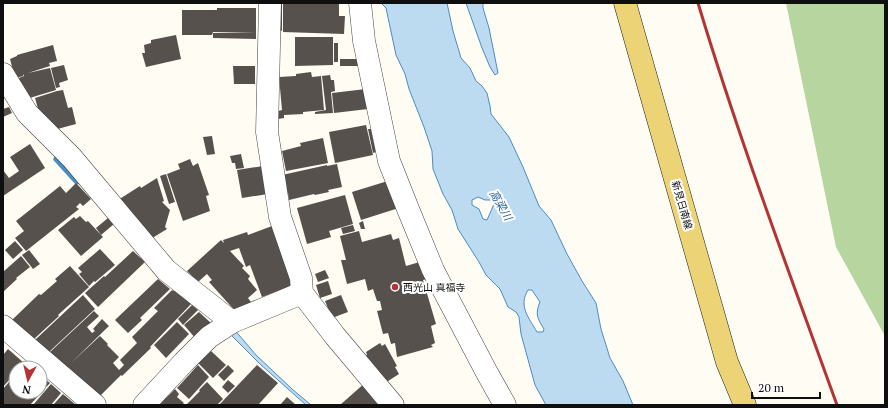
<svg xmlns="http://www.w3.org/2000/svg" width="888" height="408" font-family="'PT Serif','Noto Sans JP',serif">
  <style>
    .forest { fill: #b6d59f }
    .water { fill: #bcdbf1; stroke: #4a8dc1; fill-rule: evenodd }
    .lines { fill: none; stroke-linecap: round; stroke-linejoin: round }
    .stream { stroke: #4a8dc1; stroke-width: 7 }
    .building { fill: #57514d }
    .minor-casing { stroke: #424242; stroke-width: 23 }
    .major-casing { stroke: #202020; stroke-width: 23 }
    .minor { stroke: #fff; stroke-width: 22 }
    .major { stroke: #ecd375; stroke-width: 22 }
    .rail { stroke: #b33435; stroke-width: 3 }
    .poi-dot { fill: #b33435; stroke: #fff; stroke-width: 1.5 }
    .labels { text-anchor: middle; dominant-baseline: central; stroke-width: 4; stroke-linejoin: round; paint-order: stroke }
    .street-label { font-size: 10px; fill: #0f0f0f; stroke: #fff }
    .poi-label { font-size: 10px; fill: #0f0f0f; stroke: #fff; text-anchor: start }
    .water-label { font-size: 11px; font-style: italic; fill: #236096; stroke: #fff }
  </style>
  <rect width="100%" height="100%" fill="#fefcf3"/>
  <!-- forest -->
  <path class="forest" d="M786,3H885V336L836,247Z"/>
  <!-- water -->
  <g class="water">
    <path d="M381,3H447L453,31L461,58L470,68L476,81L482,86L487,93L490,106L491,114L509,137L523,167L539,206L551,220L567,254L582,281L596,303L601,329L610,358L623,381L633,405H546L535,385L521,334L519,317L516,312L508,307L500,289L486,275L479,262L458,229L452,210L443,194L433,169L432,151L424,127L409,89L405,74L396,55L386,8ZM478,197L485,200H492L494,204L487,220L483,219L479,209L472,205V200ZM528,290H532L540,302C535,314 537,318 544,329L543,332H537C529,318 518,306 528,290Z"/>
    <path d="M466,3H483V8L489,28L498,73L495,75L490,67L482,48Z"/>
    <path d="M233,328L256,355L292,389L311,405H306L260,364L228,332Z"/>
  </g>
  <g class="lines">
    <!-- stream -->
    <path class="stream" d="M57,159L77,181"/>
  </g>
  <!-- building -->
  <g class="building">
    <path d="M278,3H282V31L278,30Z"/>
    <path d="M283,3H339V16H345L344,34L283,32Z"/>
    <path d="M217,8H256V33L213,32L212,35H182V10H217Z"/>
    <path d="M213,33H256V39L213,38Z"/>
    <path d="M176,35L181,59L146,67L142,53H145L144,45L151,43V40Z"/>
    <path d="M295,37H333V65L295,66Z"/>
    <rect x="334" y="43" width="4" height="19"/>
    <path d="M53,45L57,61L49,63L50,66L28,73L50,68L56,90L23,100L14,80L24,76V74L23,76L10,80L14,74L10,59L17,56V55Z"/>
    <rect x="340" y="59" width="18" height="7"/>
    <path d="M64,65L68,80L59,83L60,87L56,88L51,68Z"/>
    <path d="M233,66H255V84H234Z"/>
    <path d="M311,72L312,77L321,76L324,110L303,112V114L284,115V118L278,119V111L282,110L279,77L296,76V74Z"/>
    <path d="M330,75L331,80H334L335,91L331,92L333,113L315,114V112L326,110L322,76Z"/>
    <path d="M366,89L368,109L334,113L332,93Z"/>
    <path d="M63,90L68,108L72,107L76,124L50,131L42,123L35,98L57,91Z"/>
    <path d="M9,107L12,113L3,117V109Z"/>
    <path d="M366,125L373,155L335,163L329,132Z"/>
    <path d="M368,129H371L376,152L373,153Z"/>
    <path d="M212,136L215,154L207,155L203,137Z"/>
    <path d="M323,138L328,163L286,171L282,151L301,146L300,143Z"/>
    <path d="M30,144L45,168L3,196V170L9,178L19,171L10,157Z"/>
    <path d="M241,154L244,168L236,169L235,163H232L230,156Z"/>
    <path d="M190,159L193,166L198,163L209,195L206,196L210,211L183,221L167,174L180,169L178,164Z"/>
    <path d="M337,164L342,187L328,190L329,192L315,195L314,194L289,200L288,193L286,194L282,175L327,165V166Z"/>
    <path d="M263,166L268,194L242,198L237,170Z"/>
    <path d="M166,174L175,202L169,204L160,176Z"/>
    <path d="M157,178L164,201L162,202L170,210L165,227L167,229L149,240L118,200L140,186L141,188Z"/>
    <path d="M391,180L405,206L361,220L352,192Z"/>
    <path d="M76,183L91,199L83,206L80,203L76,207L79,209L26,251L15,238L24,231L16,221L60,186L66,193Z"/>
    <path d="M345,195L353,224L329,231L331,237L307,244L297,208Z"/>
    <path d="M80,216L86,222L88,221L103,237L81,256L58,230L74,217L76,219Z"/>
    <path d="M108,218L114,224L101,235L96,228Z"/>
    <path d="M363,221L365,229H361L359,223Z"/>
    <path d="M353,225L355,231L343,234L341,228Z"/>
    <path d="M272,226L294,285L262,297L250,265L246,267L239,248L230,251L244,266L242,268L250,276L248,279L257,290L248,298L251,302L238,314L209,282L212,280L207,274L198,282L187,271L221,240L224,243L223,240L247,232L248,235Z"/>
    <path d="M359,231L362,242L391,234L393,240L399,238L406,266L423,261L427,279L423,280L436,324L431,326L435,343L431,345L433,347L397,357L395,343L391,344L388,333L383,334L377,311L382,310L380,301H377L373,289L368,291L365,279L347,284L341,260H346L340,236Z"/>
    <path d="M15,241L23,250L13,259L5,250Z"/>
    <path d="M100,249L115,265L95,282L94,281L89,286L79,274L82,272L78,268Z"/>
    <path d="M29,250L40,264L33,269L22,255Z"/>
    <path d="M133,251L145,262L98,307L85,293L104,276L105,277Z"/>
    <path d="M21,256L30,267L16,278L17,279L3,292V272Z"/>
    <path d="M70,266L89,287L58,315L59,316L34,339L12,320L39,294L41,295L57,281L55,279Z"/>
    <path d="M325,270L329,278L318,282L315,274Z"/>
    <path d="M158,279L170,289L140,318L142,320L128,333L115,320Z"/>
    <path d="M328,281L332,294L320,298L316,285Z"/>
    <path d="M175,289L191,304L150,347L151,348L122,376L121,375L100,396L50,352L94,311L99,316L87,327L92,333L95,331L93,329L102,319L109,326L71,363L100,336L108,344L107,345L119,357L113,363L119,370L124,365L120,360L137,343L132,337L158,311L154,308L172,290L173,291Z"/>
    <path d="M83,295L95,309L49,352L35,340Z"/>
    <path d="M341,295L348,312L332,318L325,301Z"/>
    <path d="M192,305L198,310L183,325L178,319Z"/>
    <path d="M199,312L212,324L196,339L184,325Z"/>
    <path d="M177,322L189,334L166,358L154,345Z"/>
    <path d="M380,343L382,346L385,344L397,366L395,367L399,374L385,383L363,357L367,355L366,352Z"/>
    <path d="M8,349L24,363L20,368H16V372L3,387V355Z"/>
    <path d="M211,351L226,365L213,378L198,363Z"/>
    <path d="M198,365L209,377L189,399L177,388Z"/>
    <path d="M228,365L234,371L224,381L218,375Z"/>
    <path d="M257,365L278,383L258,405H219Z"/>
    <path d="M16,374V392H40V375L50,383L30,405H3V389Z"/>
    <path d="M228,380L235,386L228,393L222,387Z"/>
    <path d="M207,382L223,399L217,405H186L200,391L199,390Z"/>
    <path d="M366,382L379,405H340Z"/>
    <path d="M51,384L61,393L51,405H33Z"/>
    <path d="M175,389L179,394L177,397L184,403L182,405H157L164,397L166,398Z"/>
    <path d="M63,394L76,405H53Z"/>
    <path d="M287,397L296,405H280Z"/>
  </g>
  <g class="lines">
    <defs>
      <g id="minor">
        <path d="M270,3L267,132L280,217L301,278L302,293L335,336L393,405"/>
        <path d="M360,3L364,41L389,161L408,209L433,270L486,371L505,405"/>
        <path d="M3,74L27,113L72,158L166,270L232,322"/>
        <path d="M3,326L95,405"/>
        <path d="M144,405L184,362L209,337L232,322L302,293"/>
      </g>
      <path id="major" d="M625,3L727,362L745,405"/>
    </defs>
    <!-- minor casing -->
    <use href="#minor" class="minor-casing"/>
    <!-- major casing -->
    <use href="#major" class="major-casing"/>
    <!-- minor -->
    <use href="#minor" class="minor"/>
    <!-- major -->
    <use href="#major" class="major"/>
    <!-- rail -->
    <path class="rail" d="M698,3C739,139 789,272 837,405"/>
  </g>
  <!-- markers -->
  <circle class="poi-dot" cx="395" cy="287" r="4"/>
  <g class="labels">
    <!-- street labels -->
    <g class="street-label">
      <text transform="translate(682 205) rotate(74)">新見日南線</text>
    </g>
    <!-- poi labels -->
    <g class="poi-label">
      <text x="403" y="287">西光山 真福寺</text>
    </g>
    <!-- water labels -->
    <g class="water-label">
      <text transform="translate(501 205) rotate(60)">高梁川</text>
    </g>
  </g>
  <!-- border -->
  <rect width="888" height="408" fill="none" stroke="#0f0f0f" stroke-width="8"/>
  <!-- north arrow -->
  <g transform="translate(28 380) rotate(188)"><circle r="19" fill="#ffffff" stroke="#9f9f9f"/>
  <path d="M0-3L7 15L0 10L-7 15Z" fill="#b33435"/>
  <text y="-6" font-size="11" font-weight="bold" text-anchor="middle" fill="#0f0f0f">N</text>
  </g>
  <!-- scale -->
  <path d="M752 392v6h68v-6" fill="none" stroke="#0f0f0f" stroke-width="2"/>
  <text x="758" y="392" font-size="12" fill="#0f0f0f" stroke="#ffffff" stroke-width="3" paint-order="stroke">20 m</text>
</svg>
